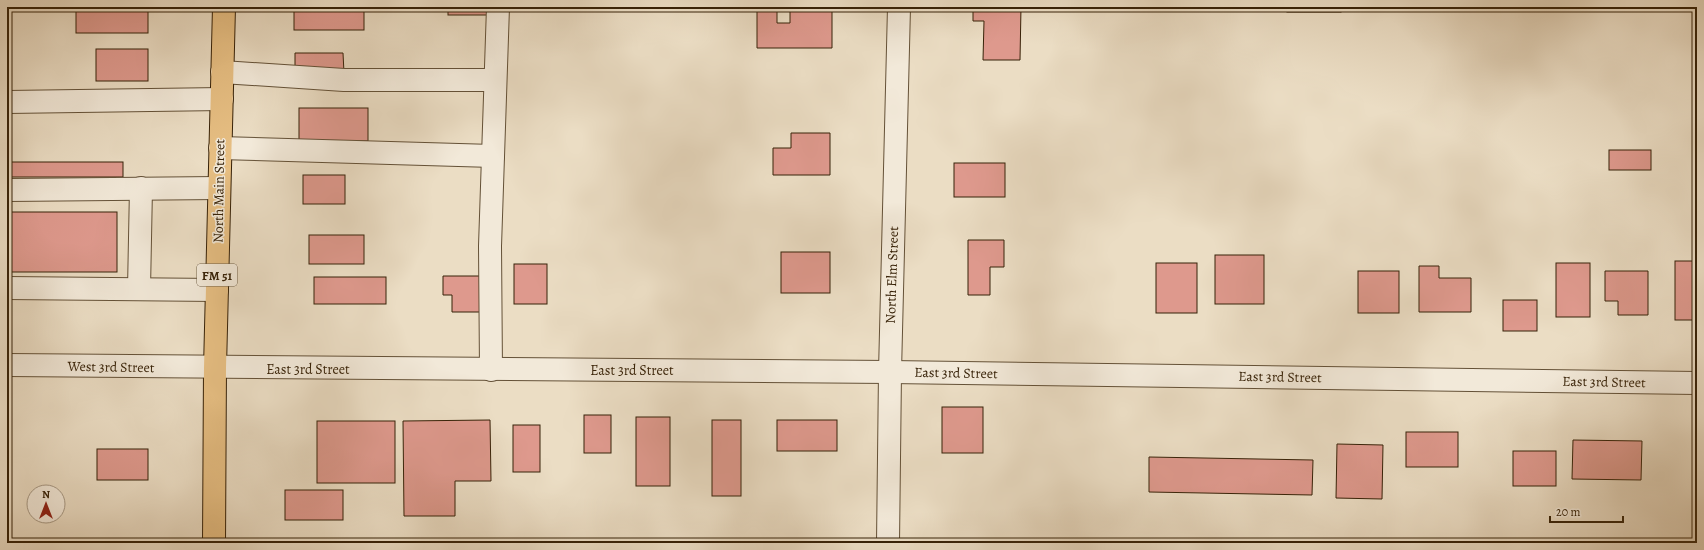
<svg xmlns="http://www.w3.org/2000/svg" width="1704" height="550" font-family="Alegreya,serif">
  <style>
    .building { fill: #de998d; stroke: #372208 }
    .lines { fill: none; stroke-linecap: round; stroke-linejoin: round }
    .minor-casing { stroke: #645137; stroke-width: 24 }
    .major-casing { stroke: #372208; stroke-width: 24 }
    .minor { stroke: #f2e9d9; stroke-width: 22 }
    .major { stroke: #e6be82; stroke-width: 22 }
    .labels { text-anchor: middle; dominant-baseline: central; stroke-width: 3; stroke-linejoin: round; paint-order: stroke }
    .shield { fill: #f2e9d9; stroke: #6f5e47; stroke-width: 1 }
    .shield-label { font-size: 13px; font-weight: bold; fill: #372208 }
    .street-label { font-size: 14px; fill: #372208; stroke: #f2e9d9 }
  </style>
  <rect width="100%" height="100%" fill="#ebddc4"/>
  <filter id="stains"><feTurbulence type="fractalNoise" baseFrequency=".005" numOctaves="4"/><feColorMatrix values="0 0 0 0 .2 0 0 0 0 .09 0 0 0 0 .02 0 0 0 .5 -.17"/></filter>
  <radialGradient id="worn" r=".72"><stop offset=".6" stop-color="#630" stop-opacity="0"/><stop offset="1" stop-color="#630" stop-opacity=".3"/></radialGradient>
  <!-- building -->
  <g class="building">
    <rect x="76" y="7" width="72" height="26"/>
    <rect x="294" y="7" width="70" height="23"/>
    <rect x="448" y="7" width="46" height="8"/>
    <path d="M790,7H832V48H757V9H777V23H790Z"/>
    <path d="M973,7H1021L1020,60H983L984,21H973Z"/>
    <rect x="1287" y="7" width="54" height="5"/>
    <rect x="96" y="49" width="52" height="32"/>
    <path d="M295,53H343L344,73H295Z"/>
    <rect x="299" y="108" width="69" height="33"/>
    <path d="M791,133H830V175H773V148H791Z"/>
    <rect x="1609" y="150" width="42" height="20"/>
    <rect x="7" y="162" width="116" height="15"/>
    <rect x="954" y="163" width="51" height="34"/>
    <rect x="303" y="175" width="42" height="29"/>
    <rect x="7" y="212" width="110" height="60"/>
    <rect x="309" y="235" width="55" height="29"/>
    <path d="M968,240H1004V267H990V295H968Z"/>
    <rect x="781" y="252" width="49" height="41"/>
    <rect x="1215" y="255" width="49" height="49"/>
    <rect x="1675" y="261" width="22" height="59"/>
    <rect x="1156" y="263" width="41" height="50"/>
    <rect x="1556" y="263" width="34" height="54"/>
    <rect x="514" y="264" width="33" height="40"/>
    <path d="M1419,266H1439V278H1471V312H1419Z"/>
    <rect x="1358" y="271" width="41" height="42"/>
    <path d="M1605,271H1648V315H1618V301H1605Z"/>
    <path d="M443,276H485V312H452V295H443Z"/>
    <rect x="314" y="277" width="72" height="27"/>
    <rect x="1503" y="300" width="34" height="31"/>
    <rect x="942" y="407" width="41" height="46"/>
    <rect x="584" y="415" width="27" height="38"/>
    <rect x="636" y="417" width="34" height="69"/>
    <path d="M490,420L491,481H455V516H404L403,421Z"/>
    <rect x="712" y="420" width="29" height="76"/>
    <rect x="777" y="420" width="60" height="31"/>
    <rect x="317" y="421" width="78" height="62"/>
    <rect x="513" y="425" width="27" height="47"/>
    <rect x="1406" y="432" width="52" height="35"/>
    <path d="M1573,440L1642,441L1641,480L1572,479Z"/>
    <path d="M1337,444L1383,445L1382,499L1336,498Z"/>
    <rect x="97" y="449" width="51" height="31"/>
    <rect x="1513" y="451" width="43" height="35"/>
    <path d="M1149,457L1313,460L1312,495L1149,492Z"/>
    <rect x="285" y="490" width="58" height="30"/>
  </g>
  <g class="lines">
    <defs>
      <g id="minor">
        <path d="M222,72L344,80H494"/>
        <path d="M7,102L222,99"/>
        <path d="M220,148L493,156"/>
        <path d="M7,190L219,188"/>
        <path d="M7,288L217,290"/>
        <path d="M139,289L141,188"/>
        <path d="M7,365L890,372L1697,383"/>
        <path d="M491,370L490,246L498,7"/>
        <path d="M888,543L890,372L899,7"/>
      </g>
      <path id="major" d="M214,543L215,368L224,7"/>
    </defs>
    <!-- minor casing -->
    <use href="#minor" class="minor-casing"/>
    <!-- major casing -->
    <use href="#major" class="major-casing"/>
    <!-- minor -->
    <use href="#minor" class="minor"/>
    <!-- major -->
    <use href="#major" class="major"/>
  </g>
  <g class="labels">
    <!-- shield labels -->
    <rect class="shield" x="197" y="264" width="40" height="22" rx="3"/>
    <g class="shield-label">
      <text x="217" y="275">FM 51</text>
    </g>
    <!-- street labels -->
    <g class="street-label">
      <text transform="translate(219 191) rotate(-89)">North Main Street</text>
      <text transform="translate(892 275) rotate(-88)">North Elm Street</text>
      <text transform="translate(111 367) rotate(1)">West 3rd Street</text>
      <text x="308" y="369">East 3rd Street</text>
      <text x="632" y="370">East 3rd Street</text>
      <text transform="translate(956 373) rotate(1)">East 3rd Street</text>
      <text transform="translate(1280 377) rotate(1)">East 3rd Street</text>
      <text transform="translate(1604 382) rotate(1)">East 3rd Street</text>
    </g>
  </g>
  <!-- margin -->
  <rect width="1704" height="550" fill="none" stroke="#ebddc4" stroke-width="24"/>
  <rect x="8" y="8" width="1688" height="534" fill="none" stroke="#372208" stroke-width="2"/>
  <rect x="12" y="12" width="1680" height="526" fill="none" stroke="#372208"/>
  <!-- north arrow -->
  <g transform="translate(46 504)"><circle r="19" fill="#f2e9d9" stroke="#a79985"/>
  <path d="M0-3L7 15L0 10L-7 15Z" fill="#8f2418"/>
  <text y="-6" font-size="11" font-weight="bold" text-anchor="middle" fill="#372208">N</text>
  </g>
  <!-- scale -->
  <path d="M1550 516v6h73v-6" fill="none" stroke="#372208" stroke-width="2"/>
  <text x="1556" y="516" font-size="12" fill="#372208" stroke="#f2e9d9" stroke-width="3" paint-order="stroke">20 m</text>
  <rect width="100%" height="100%" filter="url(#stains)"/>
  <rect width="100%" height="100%" fill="url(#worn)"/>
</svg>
